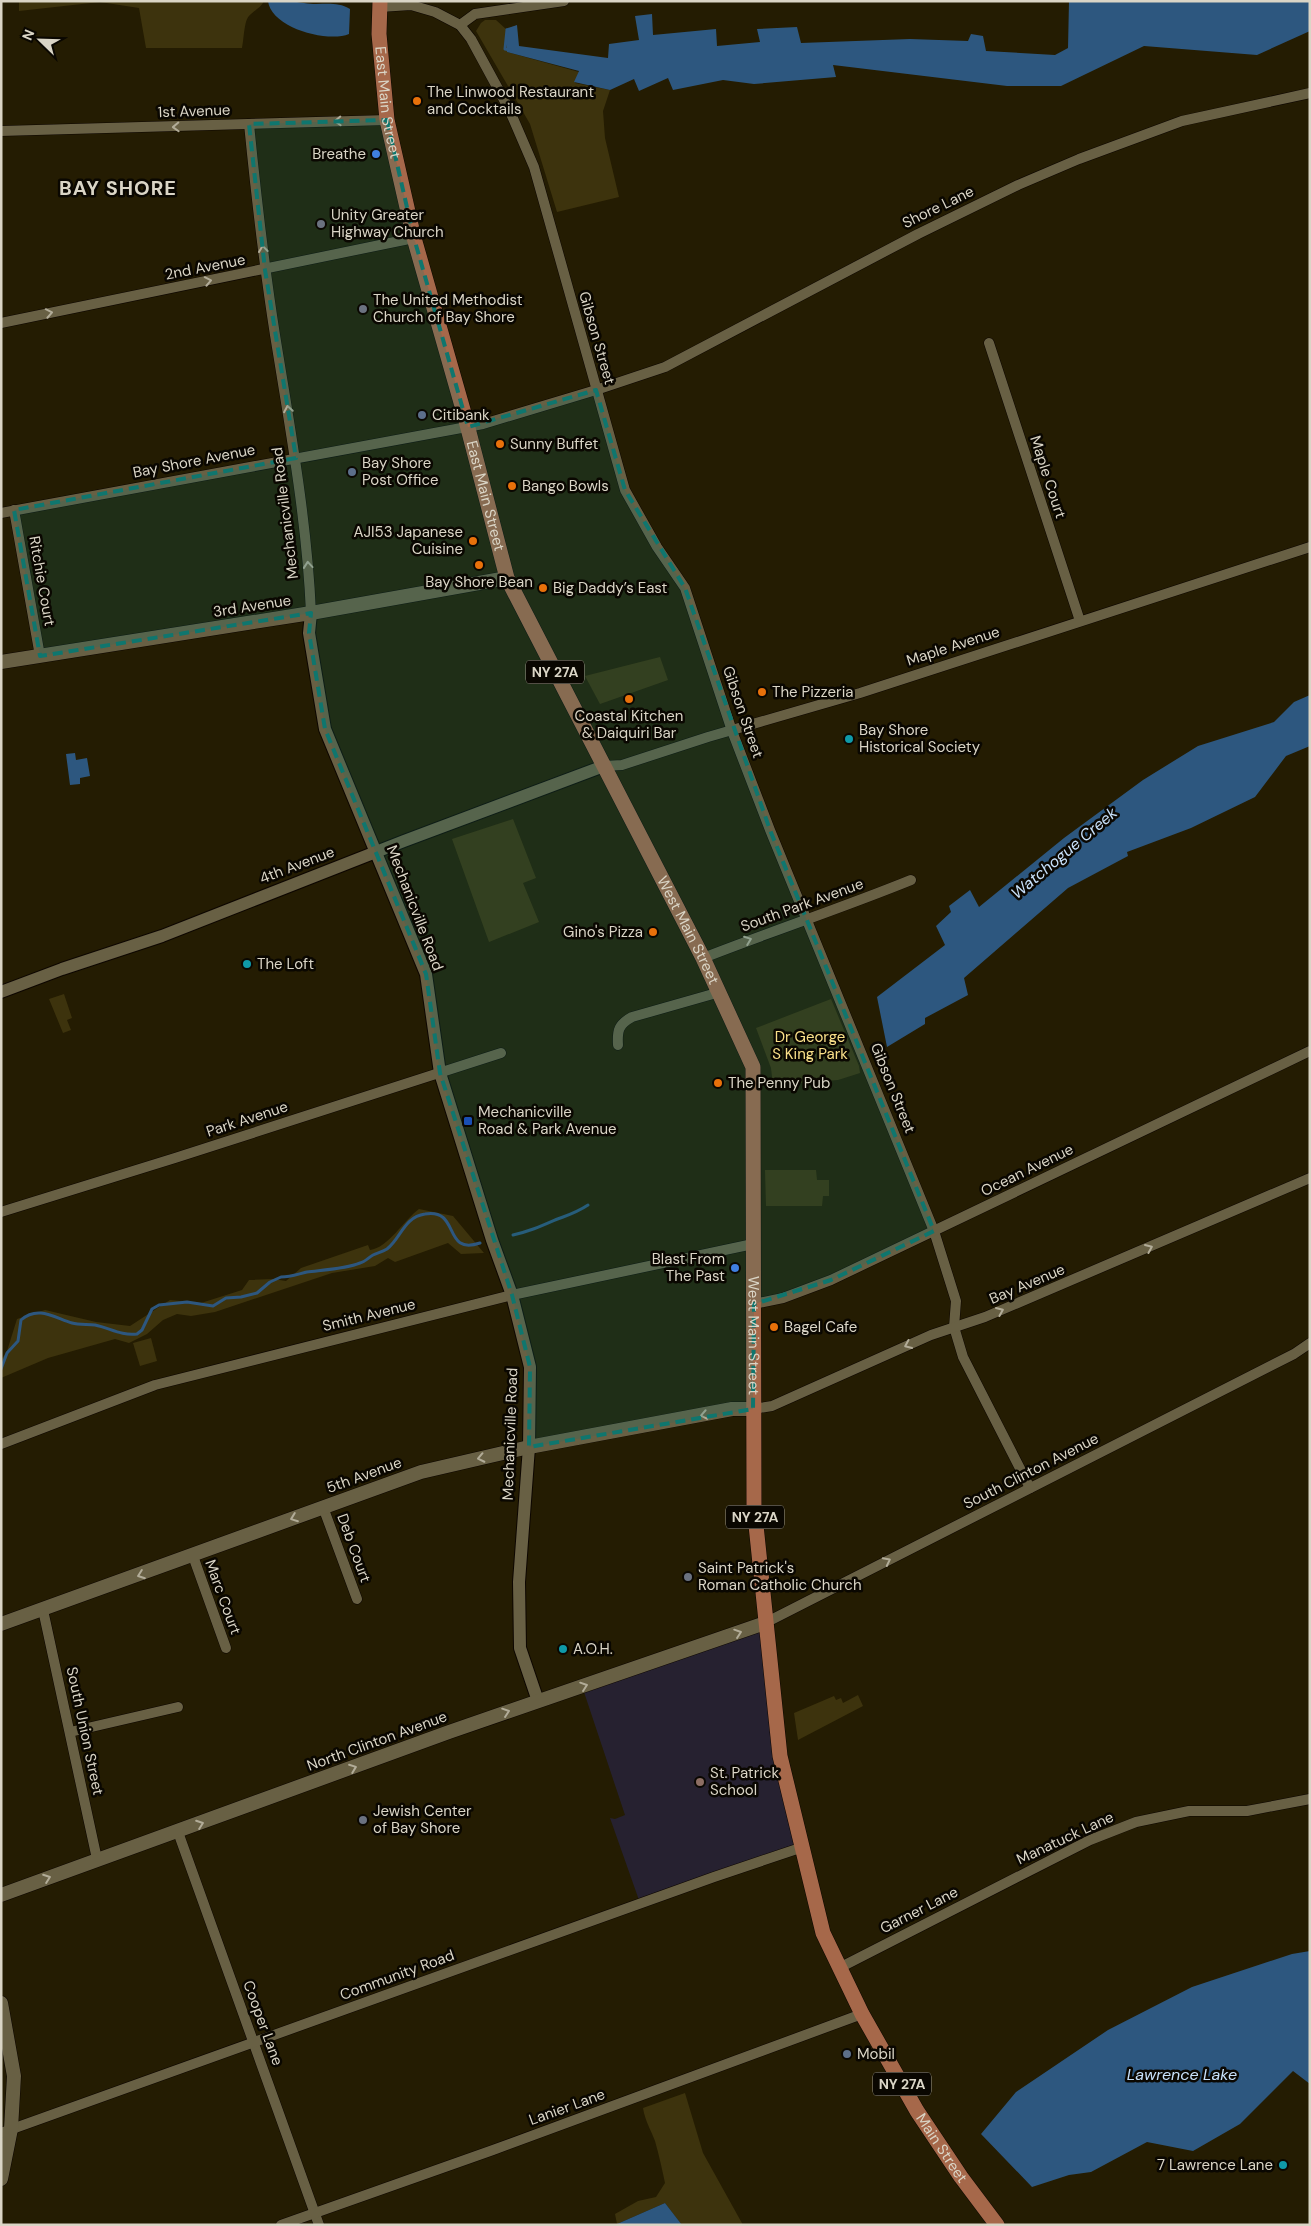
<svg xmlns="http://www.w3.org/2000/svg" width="1311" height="2226" font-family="'DM Sans',sans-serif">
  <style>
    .education { fill: #262130 }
    .green { fill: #3d330d }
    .water { fill: #2d577f }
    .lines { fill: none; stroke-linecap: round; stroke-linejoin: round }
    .stream { stroke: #2d577f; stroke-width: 3 }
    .minor-casing { stroke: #0d0600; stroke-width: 11 }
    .tertiary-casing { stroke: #0d0600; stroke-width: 14 }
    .secondary-casing { stroke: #0d0600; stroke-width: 15 }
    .primary-casing { stroke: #0d0600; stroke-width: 16 }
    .minor { stroke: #686044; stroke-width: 10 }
    .tertiary { stroke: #686044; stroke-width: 12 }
    .secondary { stroke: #686044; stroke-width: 14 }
    .primary { stroke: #a6684a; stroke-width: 15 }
    .oneway { stroke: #b2ac98 }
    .marked { fill: #0f766e; fill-opacity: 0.2; stroke: #0f766e; stroke-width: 4; stroke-dasharray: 10 6; stroke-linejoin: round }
    .food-dot { fill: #e8710a; stroke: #0a0701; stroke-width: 2 }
    .shop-dot { fill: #3f7fe0; stroke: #0a0701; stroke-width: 2 }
    .worship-dot { fill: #6b7280; stroke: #0a0701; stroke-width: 2 }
    .service-dot { fill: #5c6f8a; stroke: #0a0701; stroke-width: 2 }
    .culture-dot { fill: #0f9aa8; stroke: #0a0701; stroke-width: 2 }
    .transit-dot { fill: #1a4fb4; stroke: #0a0701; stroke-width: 2 }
    .education-dot { fill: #8d6e63; stroke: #0a0701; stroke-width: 2 }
    .labels { text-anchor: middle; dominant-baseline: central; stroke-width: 5; stroke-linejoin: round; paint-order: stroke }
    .shield { fill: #0a0701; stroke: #9c978b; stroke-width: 1 }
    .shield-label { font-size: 14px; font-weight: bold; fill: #dad5c6 }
    .poi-label { font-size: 15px; fill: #dad5c6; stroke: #0a0701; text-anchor: start }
    .street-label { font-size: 15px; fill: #dad5c6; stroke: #0a0701 }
    .park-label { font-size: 15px; fill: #fae089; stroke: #0a0701 }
    .water-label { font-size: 16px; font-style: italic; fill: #c8e1fb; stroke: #0a0701 }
    .district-label { font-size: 20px; font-weight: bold; letter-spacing: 1px; fill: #dad5c6; stroke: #0a0701 }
  </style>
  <rect width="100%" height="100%" fill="#241c02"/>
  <!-- education -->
  <path class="education" d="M765,1623L780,1756L803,1847L640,1903L610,1818L615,1819L625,1815L582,1686Z"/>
  <!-- green -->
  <g class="green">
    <path d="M19,1H264C260,9 254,10 249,16C244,21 244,39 242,48H146L139,8L100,2L19,11Z"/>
    <path d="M485,20H496L507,30V52L579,72L575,83L610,90L603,111L605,138L619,197L557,212L530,124L476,31L481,23Z"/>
    <path d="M660,657L668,680L600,704L585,676Z"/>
    <path d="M513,819L536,878L523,883L539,922L489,942L452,839Z"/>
    <path d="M64,994L72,1018L67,1020L71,1030L63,1033L49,999Z"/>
    <path d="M831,999L859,1066L860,1073L838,1080L773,1085L771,1068L756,1028Z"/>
    <path d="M765,1170H816L817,1180H829V1196H823L822,1206H766Z"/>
    <path d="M419,1209L453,1216L484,1253L461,1254L448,1243L395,1262L388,1258L375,1266L332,1273L215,1312L191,1316L177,1314L163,1320L147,1334L129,1343L115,1339L48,1358L1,1378V1360L7,1351L17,1319L45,1310L96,1322L130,1326L170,1300L201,1303L242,1290L249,1280L273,1279L286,1281L301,1268L368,1245L370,1250C388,1248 404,1220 419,1209Z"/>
    <path d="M151,1338L157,1361L140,1366L133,1343Z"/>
    <path d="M858,1695L863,1706L798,1740L794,1713L834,1696L836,1700L841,1698L843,1703Z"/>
    <path d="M685,2093L703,2153L743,2225H682L665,2203L617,2224L615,2214L638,2201L656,2197L665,2183C662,2169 659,2155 655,2141C651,2130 645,2121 643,2108Z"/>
  </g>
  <!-- water -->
  <g class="water">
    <path d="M268,1C281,1 292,1 304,3C321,6 335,0 350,9L349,34C328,43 271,28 268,1Z"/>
    <path d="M1069,1H1310V31L1257,55L1144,46L1061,86H1007L833,65L836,77L754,84L723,80L673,90L668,78L639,91L634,79L610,90L574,82L579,71L507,52V30L505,29L517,25L519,46L608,58L609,44L639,40L635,16L652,14L653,35L716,29L717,46L760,42L757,29L797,27L801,43L910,39L968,41L971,34L983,36L986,51L1055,55L1068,48Z"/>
    <path d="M1310,695V746L1286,756L1255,797L1191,828L1127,852L1128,856L1068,888L964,978L968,995L925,1018V1024L887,1047L877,997L945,945L936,926L951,912L949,906L970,890L979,907L1064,838L1143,780L1198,746L1274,722L1294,702Z"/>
    <path d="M75,753L76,760L87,758L90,776L80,778V784L70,785L66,754Z"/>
    <path d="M1310,1951V2084L1293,2071L1240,2124L1193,2151L1147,2142L1091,2172L1069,2175L1032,2187L981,2134L1016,2092L1108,2030L1192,1987L1292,1954Z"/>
    <path d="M665,2203L682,2225H616L617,2224Z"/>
  </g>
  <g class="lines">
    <!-- stream -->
    <g class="stream">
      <path d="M507,30L505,49L510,50"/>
      <path d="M513,1235C530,1231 539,1227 555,1220C568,1215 576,1213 588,1205"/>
      <path d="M1,1369L7,1353L18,1341L21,1320C38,1305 55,1318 72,1323C79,1325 88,1324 95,1325C110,1328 121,1336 137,1334L142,1330L152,1309L159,1305L187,1302L213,1306L226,1298L241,1297L257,1293L270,1282L281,1277C291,1277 298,1274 307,1272C323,1270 345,1269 360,1263C365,1262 368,1258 373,1255C377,1253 382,1252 387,1249C401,1238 404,1217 425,1214C461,1208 442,1256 480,1243"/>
    </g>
    <defs>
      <g id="minor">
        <path d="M380,7L411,5L435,12L460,25L471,39L509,109L534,167L625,490L657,547L685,588L732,731L770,830L934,1231L956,1301L954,1327L963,1357L1030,1488"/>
        <path d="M460,25L475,14L564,1"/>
        <path d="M249,124C256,195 264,265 275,335C290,428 307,520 311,613"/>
        <path d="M1,131L387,120"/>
        <path d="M1,323L414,238"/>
        <path d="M989,343L1080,621"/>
        <path d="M14,510L40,656"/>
        <path d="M1,513L483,424L596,390L665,367L918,234L1018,185L1079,159L1182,121L1310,93"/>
        <path d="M604,766L622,765L708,737L860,693L1310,547"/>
        <path d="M703,958C772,931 842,908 911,880"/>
        <path d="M618,1045C617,1030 619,1024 632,1017L720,992"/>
        <path d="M1,1212L175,1158L501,1053"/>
        <path d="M754,1304L783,1298L831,1280L1310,1051"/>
        <path d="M753,1409L772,1406L931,1335L985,1317L1310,1178"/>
        <path d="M1,1444L155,1385L512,1295L753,1244"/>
        <path d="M323,1507L357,1599"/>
        <path d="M193,1556L226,1648"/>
        <path d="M43,1610L97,1859"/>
        <path d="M765,1623L1294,1354L1310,1343"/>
        <path d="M70,1732L178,1707"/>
        <path d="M178,1832L319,2225"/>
        <path d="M841,1967L1090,1840L1136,1822L1189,1811H1247L1310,1799"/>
        <path d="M1,2133L714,1877L803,1847"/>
        <path d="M281,2225L493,2150L862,2014"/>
      </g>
      <g id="tertiary">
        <path d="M311,613L309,633L325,729L426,974L440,1073L492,1240L512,1295L530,1367L529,1447L519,1582L520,1648L538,1701"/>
        <path d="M1,992L62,969L162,936L404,841L604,766"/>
      </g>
      <g id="secondary">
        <path d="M1,662L311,613L507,578"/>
        <path d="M1,1624L421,1472L529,1447L732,1409H753"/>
        <path d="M1,1895L449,1732L765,1623"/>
        <path d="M1,2003L14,2076L11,2129L1,2179"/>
      </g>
      <g id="primary">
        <path id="s1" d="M380,1L379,34L387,120L414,238L464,413L507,578L703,958L753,1067L754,1506L780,1756L823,1933L862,2014L917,2111L961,2177L997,2225"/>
      </g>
    </defs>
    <!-- minor casing -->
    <use href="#minor" class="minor-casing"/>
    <!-- tertiary casing -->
    <use href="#tertiary" class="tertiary-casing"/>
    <!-- secondary casing -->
    <use href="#secondary" class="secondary-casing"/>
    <!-- primary casing -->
    <use href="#primary" class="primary-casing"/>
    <!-- minor -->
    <use href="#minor" class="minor"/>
    <!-- tertiary -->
    <use href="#tertiary" class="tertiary"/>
    <!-- secondary -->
    <use href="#secondary" class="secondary"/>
    <!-- primary -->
    <use href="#primary" class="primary"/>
  </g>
  <!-- one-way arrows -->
  <defs><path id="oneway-chevron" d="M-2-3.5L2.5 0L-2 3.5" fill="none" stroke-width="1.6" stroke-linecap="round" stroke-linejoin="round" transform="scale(1.25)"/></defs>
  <g class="oneway">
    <use href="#oneway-chevron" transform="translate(338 121) rotate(178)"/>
    <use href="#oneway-chevron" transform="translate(176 127) rotate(178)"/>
    <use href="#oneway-chevron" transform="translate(263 249) rotate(-97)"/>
    <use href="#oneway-chevron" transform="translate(208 281) rotate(-11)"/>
    <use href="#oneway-chevron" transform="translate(49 313) rotate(-11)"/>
    <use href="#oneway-chevron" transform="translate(288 409) rotate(-99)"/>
    <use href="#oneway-chevron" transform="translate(308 565) rotate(-95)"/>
    <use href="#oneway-chevron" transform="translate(748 940) rotate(-21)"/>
    <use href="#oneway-chevron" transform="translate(1149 1248) rotate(-23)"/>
    <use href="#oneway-chevron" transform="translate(1000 1311) rotate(-23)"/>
    <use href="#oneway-chevron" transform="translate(908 1345) rotate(156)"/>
    <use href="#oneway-chevron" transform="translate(704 1415) rotate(169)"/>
    <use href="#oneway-chevron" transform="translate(481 1458) rotate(168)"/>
    <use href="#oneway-chevron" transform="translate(294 1518) rotate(159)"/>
    <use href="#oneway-chevron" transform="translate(887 1561) rotate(-27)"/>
    <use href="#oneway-chevron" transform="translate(141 1575) rotate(160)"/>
    <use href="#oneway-chevron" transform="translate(738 1633) rotate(-19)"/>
    <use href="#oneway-chevron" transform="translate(584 1686) rotate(-19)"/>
    <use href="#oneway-chevron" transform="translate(506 1712) rotate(-19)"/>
    <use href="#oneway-chevron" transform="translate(353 1768) rotate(-21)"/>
    <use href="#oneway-chevron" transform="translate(200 1824) rotate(-20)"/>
    <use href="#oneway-chevron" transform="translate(47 1878) rotate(-20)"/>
  </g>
  <!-- marked area -->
  <path class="marked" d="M387,120L414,238L468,427L596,390L625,490L685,588L770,830L934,1231L831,1280L754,1304L753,1409L529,1447L530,1367L512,1295L440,1073L426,974L325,729L309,633L311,613L40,656L14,510L296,458L265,270L249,124Z"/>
  <!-- markers -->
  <g class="food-dot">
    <circle cx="417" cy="101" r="5"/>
    <circle cx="500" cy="444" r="5"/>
    <circle cx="512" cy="486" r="5"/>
    <circle cx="473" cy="541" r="5"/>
    <circle cx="479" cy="565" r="5"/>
    <circle cx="543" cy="588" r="5"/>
    <circle cx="762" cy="692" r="5"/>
    <circle cx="629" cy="699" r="5"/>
    <circle cx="653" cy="932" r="5"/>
    <circle cx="718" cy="1083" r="5"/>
    <circle cx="774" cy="1327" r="5"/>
  </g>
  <g class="shop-dot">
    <circle cx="376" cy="154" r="5"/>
    <circle cx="735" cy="1268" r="5"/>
  </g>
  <g class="worship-dot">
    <circle cx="321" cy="224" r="5"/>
    <circle cx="363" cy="309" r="5"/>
    <circle cx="688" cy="1577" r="5"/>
    <circle cx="363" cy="1820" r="5"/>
  </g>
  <g class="service-dot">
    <circle cx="422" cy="415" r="5"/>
    <circle cx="352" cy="472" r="5"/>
    <circle cx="847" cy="2054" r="5"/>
  </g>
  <g class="culture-dot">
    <circle cx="849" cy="739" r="5"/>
    <circle cx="247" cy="964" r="5"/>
    <circle cx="563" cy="1649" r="5"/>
    <circle cx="1283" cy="2165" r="5"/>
  </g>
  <rect class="transit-dot" x="463" y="1116" width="10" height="10" rx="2.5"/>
  <circle class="education-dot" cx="700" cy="1782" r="5"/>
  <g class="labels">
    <!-- shield labels -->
    <g class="shield">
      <rect x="526" y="660.5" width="58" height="23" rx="4"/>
      <rect x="726" y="1505.5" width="58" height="23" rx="4"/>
      <rect x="873" y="2072.5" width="58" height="23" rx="4"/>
    </g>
    <g class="shield-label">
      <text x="555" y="672">NY 27A</text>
      <text x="755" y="1517">NY 27A</text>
      <text x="902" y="2084">NY 27A</text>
    </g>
    <!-- poi labels -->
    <g class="poi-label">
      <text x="427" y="92">The Linwood Restaurant<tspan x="427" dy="17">and Cocktails</tspan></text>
      <text x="366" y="154" text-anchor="end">Breathe</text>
      <text x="331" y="215">Unity Greater<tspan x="331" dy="17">Highway Church</tspan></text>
      <text x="373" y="300">The United Methodist<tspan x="373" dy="17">Church of Bay Shore</tspan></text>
      <text x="432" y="415">Citibank</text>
      <text x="510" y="444">Sunny Buffet</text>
      <text x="362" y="463">Bay Shore<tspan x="362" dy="17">Post Office</tspan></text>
      <text x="522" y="486">Bango Bowls</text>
      <text x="463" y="532" text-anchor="end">AJI53 Japanese<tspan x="463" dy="17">Cuisine</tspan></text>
      <text x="479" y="582" text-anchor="middle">Bay Shore Bean</text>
      <text x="553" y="588">Big Daddy’s East</text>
      <text x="772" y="692">The Pizzeria</text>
      <text x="629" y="716" text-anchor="middle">Coastal Kitchen<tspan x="629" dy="17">&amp; Daiquiri Bar</tspan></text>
      <text x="859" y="730">Bay Shore<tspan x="859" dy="17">Historical Society</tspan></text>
      <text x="643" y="932" text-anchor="end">Gino's Pizza</text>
      <text x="257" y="964">The Loft</text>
      <text x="728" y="1083">The Penny Pub</text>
      <text x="478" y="1112">Mechanicville<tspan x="478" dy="17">Road &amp; Park Avenue</tspan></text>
      <text x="725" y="1259" text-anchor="end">Blast From<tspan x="725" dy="17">The Past</tspan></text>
      <text x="784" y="1327">Bagel Cafe</text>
      <text x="698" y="1568">Saint Patrick's<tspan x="698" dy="17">Roman Catholic Church</tspan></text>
      <text x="573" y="1649">A.O.H.</text>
      <text x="710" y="1773">St. Patrick<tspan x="710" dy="17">School</tspan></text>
      <text x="373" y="1811">Jewish Center<tspan x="373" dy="17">of Bay Shore</tspan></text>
      <text x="857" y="2054">Mobil</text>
      <text x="1273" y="2165" text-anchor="end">7 Lawrence Lane</text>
    </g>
    <!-- street labels -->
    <g class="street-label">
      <text stroke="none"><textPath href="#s1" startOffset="102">East Main Street</textPath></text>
      <text transform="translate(194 111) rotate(-2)">1st Avenue</text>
      <text transform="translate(938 207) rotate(-26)">Shore Lane</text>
      <text transform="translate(205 267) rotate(-11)">2nd Avenue</text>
      <text transform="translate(597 338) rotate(74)">Gibson Street</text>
      <text transform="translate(194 461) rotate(-11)">Bay Shore Avenue</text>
      <text transform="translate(1048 477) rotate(72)">Maple Court</text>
      <text stroke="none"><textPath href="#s1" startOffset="508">East Main Street</textPath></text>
      <text transform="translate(285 513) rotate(-97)">Mechanicville Road</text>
      <text transform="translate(42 581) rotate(80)">Ritchie Court</text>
      <text transform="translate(252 606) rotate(-9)">3rd Avenue</text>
      <text transform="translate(953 646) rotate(-18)">Maple Avenue</text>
      <text transform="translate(743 712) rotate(71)">Gibson Street</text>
      <text transform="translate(297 865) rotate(-21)">4th Avenue</text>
      <text transform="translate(802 905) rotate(-20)">South Park Avenue</text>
      <text transform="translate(415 908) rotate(69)">Mechanicville Road</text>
      <text stroke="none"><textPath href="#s1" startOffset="989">West Main Street</textPath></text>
      <text transform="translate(893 1088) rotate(68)">Gibson Street</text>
      <text transform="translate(247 1119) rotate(-18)">Park Avenue</text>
      <text transform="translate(1027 1170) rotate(-26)">Ocean Avenue</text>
      <text transform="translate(1027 1284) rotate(-23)">Bay Avenue</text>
      <text transform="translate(369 1315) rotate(-14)">Smith Avenue</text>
      <text stroke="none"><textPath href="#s1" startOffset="1409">West Main Street</textPath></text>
      <text transform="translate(510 1434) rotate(-88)">Mechanicville Road</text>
      <text transform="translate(1031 1471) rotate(-27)">South Clinton Avenue</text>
      <text transform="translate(364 1475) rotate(-20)">5th Avenue</text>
      <text transform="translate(354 1548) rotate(70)">Deb Court</text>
      <text transform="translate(223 1597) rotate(70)">Marc Court</text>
      <text transform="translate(85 1731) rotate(78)">South Union Street</text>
      <text transform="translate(377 1741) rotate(-20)">North Clinton Avenue</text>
      <text transform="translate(1065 1838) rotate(-25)">Manatuck Lane</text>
      <text transform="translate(919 1910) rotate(-27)">Garner Lane</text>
      <text transform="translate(397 1975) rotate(-20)">Community Road</text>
      <text transform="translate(263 2023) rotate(70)">Cooper Lane</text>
      <text transform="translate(567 2107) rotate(-20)">Lanier Lane</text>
      <text stroke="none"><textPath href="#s1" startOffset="2259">Main Street</textPath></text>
    </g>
    <!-- park labels -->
    <g class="park-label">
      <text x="810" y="1037">Dr George<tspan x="810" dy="17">S King Park</tspan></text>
    </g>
    <!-- water labels -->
    <g class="water-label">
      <text transform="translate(1064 853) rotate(-40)">Watchogue Creek</text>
      <text x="1182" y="2074">Lawrence Lake</text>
    </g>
    <!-- district labels -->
    <g class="district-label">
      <text x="118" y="188">BAY SHORE</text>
    </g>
  </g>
  <!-- border -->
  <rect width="1311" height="2226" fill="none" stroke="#dad5c6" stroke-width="5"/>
  <!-- north arrow -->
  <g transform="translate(40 40) rotate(293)" stroke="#0a0701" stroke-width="4" paint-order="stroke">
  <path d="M0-4L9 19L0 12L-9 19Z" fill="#dad5c6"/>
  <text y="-8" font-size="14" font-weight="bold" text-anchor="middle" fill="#dad5c6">N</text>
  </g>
</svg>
